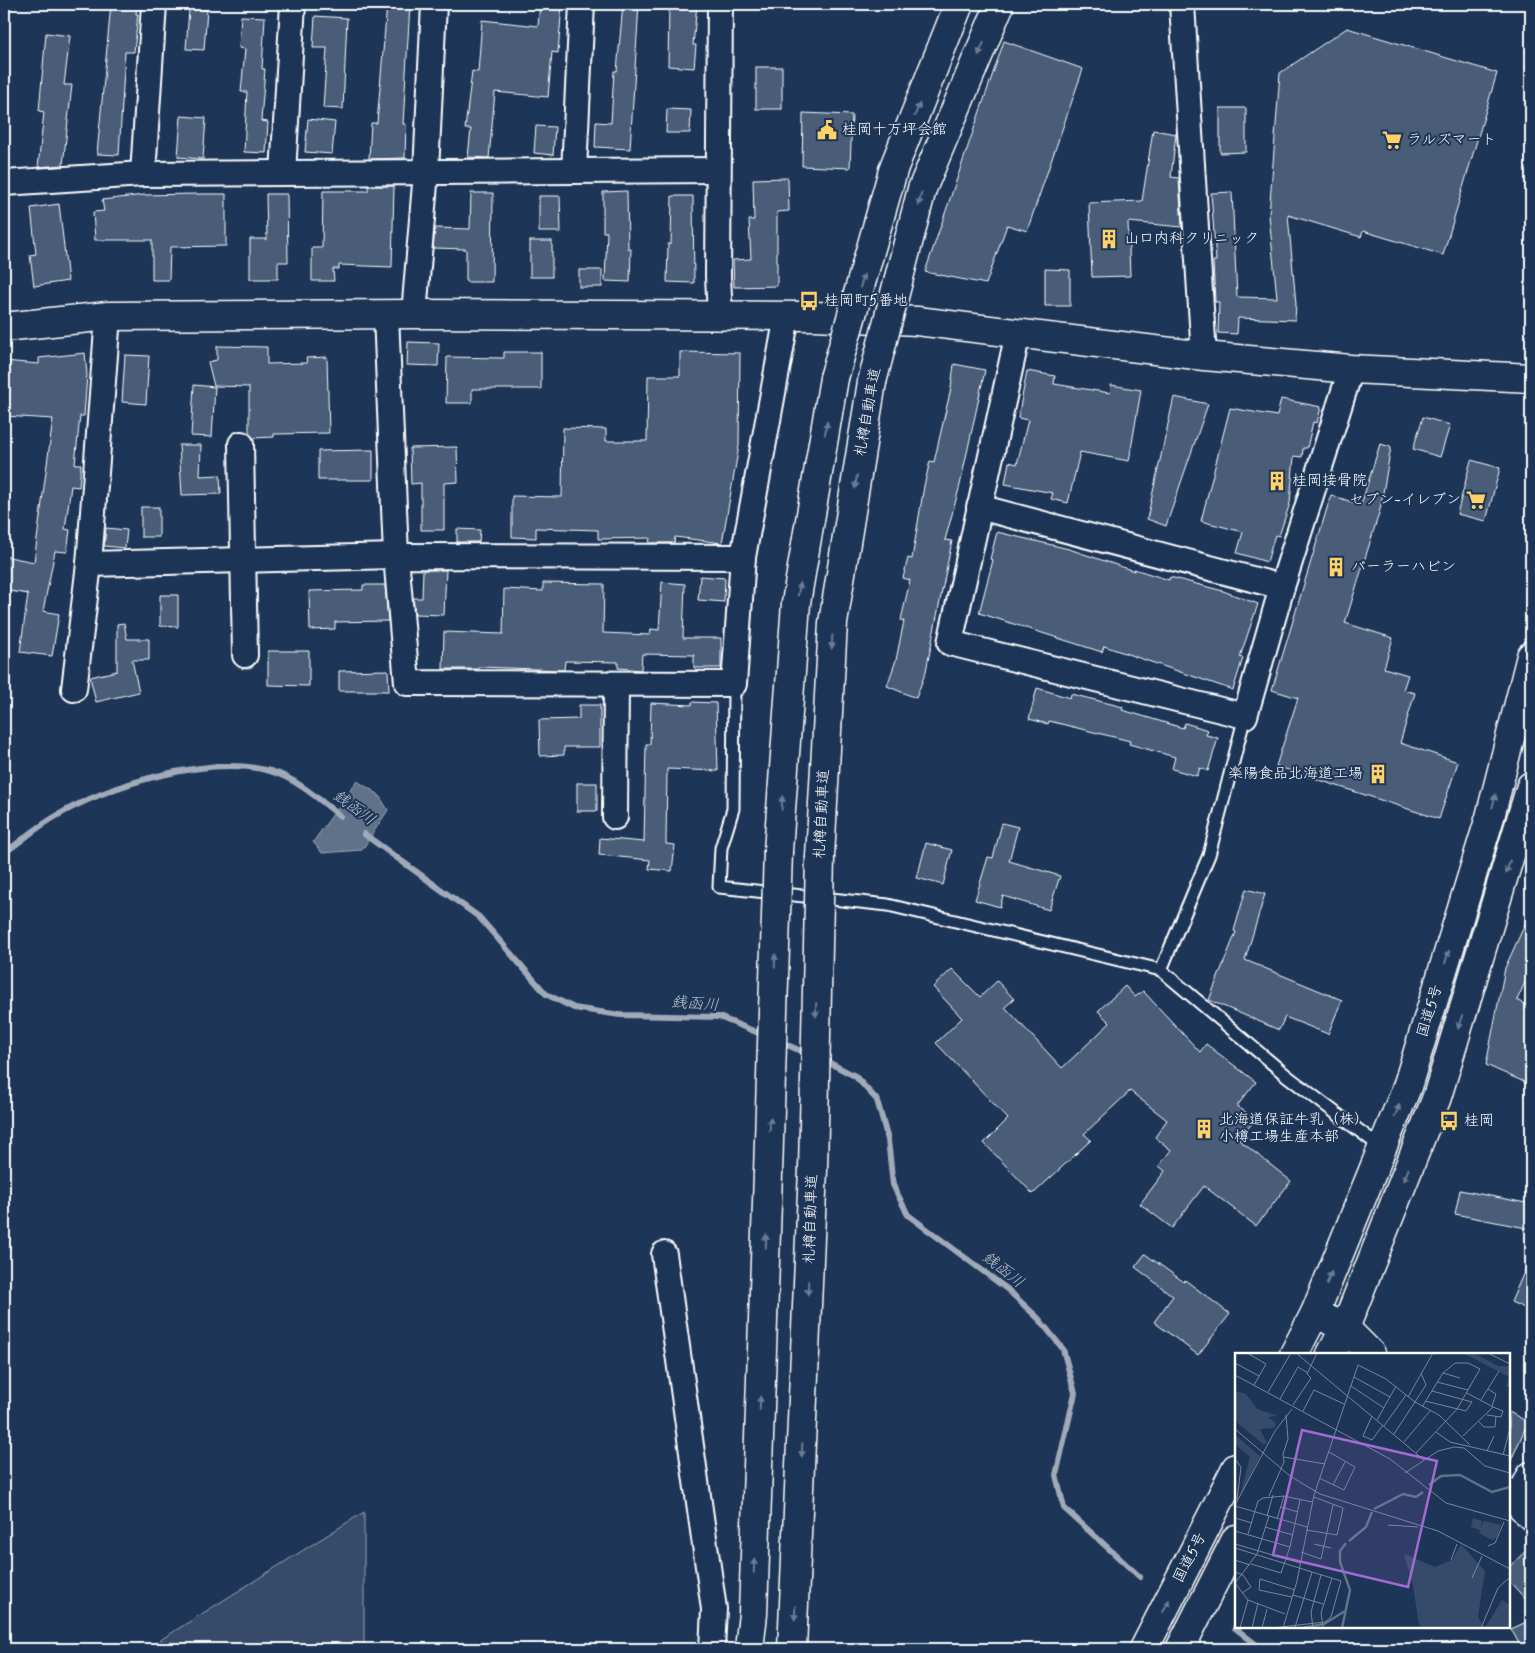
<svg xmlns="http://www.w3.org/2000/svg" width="1535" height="1653" font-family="Mynerve,'Klee One',sans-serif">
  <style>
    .green { fill: #364b69; stroke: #9aa5b4 }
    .water { fill: #617289; stroke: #a0aab8 }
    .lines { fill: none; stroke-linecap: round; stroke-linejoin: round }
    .stream { stroke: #a0aab8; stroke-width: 6 }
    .building { fill: #4a5d79; stroke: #fff }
    .service-casing { stroke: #fff; stroke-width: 15 }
    .minor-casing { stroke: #fff; stroke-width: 28 }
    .tertiary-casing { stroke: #fff; stroke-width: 31 }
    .secondary-casing { stroke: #fff; stroke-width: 31 }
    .trunk-casing { stroke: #fff; stroke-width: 31 }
    .motorway-casing { stroke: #fff; stroke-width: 31 }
    .service { stroke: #1d3557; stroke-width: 11 }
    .minor { stroke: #1d3557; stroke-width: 24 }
    .tertiary { stroke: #1d3557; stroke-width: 28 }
    .secondary { stroke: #1d3557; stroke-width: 28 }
    .trunk { stroke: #1d3557; stroke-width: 28 }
    .motorway { stroke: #1d3557; stroke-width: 28 }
    .motorway-bridge-casing { stroke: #fff; stroke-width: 31; stroke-linecap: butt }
    .motorway-bridge { stroke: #1d3557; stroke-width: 28 }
    .oneway { fill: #6c7c92 }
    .labels { text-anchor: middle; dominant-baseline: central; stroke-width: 4; stroke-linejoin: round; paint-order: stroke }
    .poi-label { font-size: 15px; fill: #fff; stroke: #1d3557; text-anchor: start }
    .street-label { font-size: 15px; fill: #fff; stroke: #1d3557 }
    .water-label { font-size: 16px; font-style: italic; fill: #b8c0ca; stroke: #1d3557 }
    .inset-river { fill: none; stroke: #617289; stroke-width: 2.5 }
    .inset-road { fill: none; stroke: #77869a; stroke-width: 1 }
    .view { fill: #a36bd2; fill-opacity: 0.15; stroke: #a36bd2; stroke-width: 2.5 }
    .inset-edge { fill: none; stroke: #fff; stroke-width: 2.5 }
  </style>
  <rect width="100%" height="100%" fill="#1d3557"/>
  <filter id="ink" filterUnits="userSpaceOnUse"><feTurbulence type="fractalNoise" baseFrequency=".02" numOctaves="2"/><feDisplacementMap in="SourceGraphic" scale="10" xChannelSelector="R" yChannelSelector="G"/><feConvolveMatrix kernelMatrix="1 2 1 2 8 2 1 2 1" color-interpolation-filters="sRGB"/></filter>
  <g filter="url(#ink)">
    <!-- green -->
    <path class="green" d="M364,1512V1649H146Z"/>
    <!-- water -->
    <path class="water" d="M357,781L378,794L388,810L362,850L322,853L313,842Z"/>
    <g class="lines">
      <!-- stream -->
      <g class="stream">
        <path d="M364,834L479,917L546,994L574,1008L620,1015L719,1017L766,1036"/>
        <path d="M4,853C20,842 36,828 53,818C106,785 209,754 270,771C296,778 320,800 340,816"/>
        <path d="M778,1041L808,1054"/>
        <path d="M822,1059L855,1076L877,1100L888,1140L893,1185L908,1215L1007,1289L1039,1319L1063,1349L1075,1393L1056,1475L1064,1508L1140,1577"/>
        <path d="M1235,1628L1262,1649"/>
      </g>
    </g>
    <!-- building -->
    <g class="building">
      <path d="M111,4H137L136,14H138L134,52H125L119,155L97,154Z"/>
      <path d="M387,4H410L403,124H406L405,158L369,159L371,123H377Z"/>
      <path d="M540,4H562L558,53L552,52L548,97L495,92L489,158L468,157L471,129H465L472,71L478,72L482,20L538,26Z"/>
      <path d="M623,4H639L630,149L595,147L596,122L611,123L614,71H617Z"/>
      <path d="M669,4H697L693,45H696L694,68L668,66Z"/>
      <path d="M189,9L207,10L204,50L186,49Z"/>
      <path d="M241,16L265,17L262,69H265L261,121L268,122L266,153L244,152L247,92H241L245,49L239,48Z"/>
      <path d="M315,16L347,18L343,109L323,108L327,48H313Z"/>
      <path d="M1347,28L1497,73L1443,255L1363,231L1361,237L1288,215L1296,304L1295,320L1238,318L1237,334L1218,333L1219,302H1215L1213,261H1216L1211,193L1232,192L1237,297L1277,298L1269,215L1280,73Z"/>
      <path d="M46,33L70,36L64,85H72L63,165L38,167L44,112L39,111Z"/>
      <path d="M1004,41L1083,69L1027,231L1007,225L986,284L925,272Z"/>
      <rect x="756" y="67" width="26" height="42"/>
      <path d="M1220,108H1246V152L1220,153Z"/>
      <path d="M667,109L691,110L690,133H666Z"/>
      <path d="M803,113L852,115L850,168L802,166Z"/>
      <path d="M181,116L206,118L203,159L178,157Z"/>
      <path d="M308,119L335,122L332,154L305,152Z"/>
      <path d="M536,126L555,127L553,155L534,153Z"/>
      <path d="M1153,130L1176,134L1171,177L1179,178L1182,227L1128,222L1130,276L1092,277L1089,203L1142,201Z"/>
      <path d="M788,178L789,211L777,212V286L734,287L733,260L751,259L749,220H754L753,179Z"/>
      <path d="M368,186H394L392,267L339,265V269H333L334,281H312V248H322L323,191H368Z"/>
      <path d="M627,191L628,249H631L630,282L605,281L607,232H603V192Z"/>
      <path d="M471,193H493L492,282H466V249L433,248L435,228L470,229Z"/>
      <path d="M197,194H226V246L170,247L169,280H152V240H95L93,212L104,211L102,200L144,195Z"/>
      <path d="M266,194H287L288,262H278V279H250V239H267Z"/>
      <path d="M539,196H560L561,232H539Z"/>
      <path d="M672,196H693L694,283L667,282L668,244H671Z"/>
      <path d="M59,204L68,281L34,286L30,255L36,254L31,208Z"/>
      <rect x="530" y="241" width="22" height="36"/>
      <path d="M1045,269L1070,270V306H1045Z"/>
      <rect x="579" y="270" width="23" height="17"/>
      <path d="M408,342L439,343L438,366L407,365Z"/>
      <path d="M217,346L267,347V364L307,363L306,358L327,357L329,433L274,434V437L253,438L249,434V387L214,386L208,362L217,360Z"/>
      <path d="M504,352H541V389H472V403H446L447,357L504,358Z"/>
      <path d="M680,352L740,353L739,446L722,543L675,537L674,543H649L650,538L598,539V530L536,528V538L512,537V496L562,497L563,428L606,429V441H647L648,376H680Z"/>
      <path d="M85,353L87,375L84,416H80L75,464H81L79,487L71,486L65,529L70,530L67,552L55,551L43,611L59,614L52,656L20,652L28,594L4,590V556L34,562L53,419L4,416V361L39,364V358Z"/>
      <path d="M125,355L149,356L146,404L122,402Z"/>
      <path d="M954,364L985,370L960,485L945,540L952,541L926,671L916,698L887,686L896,660L904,621L901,620L910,580L903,578L908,558L912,559L924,486L930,461L934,462L951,388Z"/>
      <path d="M1027,371L1055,376L1054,384L1110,393L1111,385L1141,390L1129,461L1080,452L1068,503L1051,499L1053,493L1005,484L1009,462L1017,464L1028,420L1018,418Z"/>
      <path d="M194,385L215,387L212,437L191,436Z"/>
      <path d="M1174,397L1208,404L1166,526L1147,519Z"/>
      <path d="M1281,399L1321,407L1317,423L1313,422L1307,448H1303L1302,457L1294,456L1290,503L1279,536L1275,535L1267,562L1237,553L1243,532L1201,521L1230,408L1277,416Z"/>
      <path d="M1423,417L1450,425L1440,457L1413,449Z"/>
      <path d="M1380,444L1391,447L1380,510L1345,623L1393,638L1384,668L1408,675L1403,690L1415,693L1400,743L1458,762L1439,819L1276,766L1298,698L1272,690L1331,495L1361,505Z"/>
      <path d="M179,445H201L200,476L220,475L221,494L182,495Z"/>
      <path d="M457,447L458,482L444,483V530H421V483L411,484L410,448Z"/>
      <path d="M373,450V480H318V451Z"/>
      <path d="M1471,460L1500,468L1486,521L1457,514Z"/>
      <rect x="141" y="507" width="18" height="30"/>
      <path d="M106,528L127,530L125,548L104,546Z"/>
      <path d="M457,529L480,530L479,542H457Z"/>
      <path d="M997,532L1069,549L1134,571V569L1169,580L1170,577L1223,591L1258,604L1240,657L1243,658L1233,690L1104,646L1102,652L979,613L993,560L990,559Z"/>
      <path d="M423,570H446L444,615L415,614L413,598H422Z"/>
      <path d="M700,576L725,578L724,602L698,600Z"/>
      <path d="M662,582L685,584L683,638H721V668H694V655L642,654L641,670L618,668V662L565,661L564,670L479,667V669H443L444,632L503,634L504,589L543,591V583L604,584L603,633L650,635L651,629L659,630Z"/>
      <path d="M363,585H385L388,621L335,622V629L310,630L309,591L363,590Z"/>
      <path d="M160,595H178V627L160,626Z"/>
      <path d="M124,623L127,639H149V660H132L139,692L96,702L90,677L117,671V624Z"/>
      <path d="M268,651H309V686L268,685Z"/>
      <path d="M388,670L389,691H339V671Z"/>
      <path d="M1037,688L1070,698L1071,694L1123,707L1122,710L1183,728L1185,723L1208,730L1206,735L1218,738L1208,771L1200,768L1197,776L1172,769L1175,757L1129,744L1130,741L1049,721L1048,724L1029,719Z"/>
      <path d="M692,702L716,703L718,771L667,769L666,844L675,845L672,871L649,869L650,860L599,855L600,838L644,842L646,744H650L651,703L692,705Z"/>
      <path d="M579,705H600V747H564V755L540,756L539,720L579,719Z"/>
      <rect x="577" y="783" width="20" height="28"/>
      <path d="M1002,823L1018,827L1009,861L1060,876L1049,910L1003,896L1000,907L975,900L988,857L993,858Z"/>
      <path d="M926,843L952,850L943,885L917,878Z"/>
      <path d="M1246,889L1265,894L1245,960L1342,1000L1328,1034L1285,1017L1279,1030L1209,1000L1236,932L1234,931Z"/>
      <path d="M1531,911V969L1517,1000L1531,1007V1085L1486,1065L1505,968Z"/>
      <path d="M952,969L980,997L997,981L1014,999L1005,1007L1062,1068L1110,1023L1098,1011L1125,986L1135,997L1143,991L1200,1052L1206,1044L1256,1082L1237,1106L1255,1119L1239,1140L1291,1181L1256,1226L1204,1186L1172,1228L1140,1204L1165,1171L1159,1166L1171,1150L1155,1137L1167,1120L1130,1091L1084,1134L1091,1140L1033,1194L984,1143L1008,1119L936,1043L962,1018L933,987Z"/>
      <path d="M1460,1190L1531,1204V1229L1455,1214Z"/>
      <path d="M1145,1254L1184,1282L1185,1280L1230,1314L1198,1355L1154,1322L1173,1296L1135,1267Z"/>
      <path d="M1531,1256V1311L1511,1302Z"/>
      <path d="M1509,1412L1528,1422L1509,1465Z"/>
      <path d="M1531,1546V1605L1509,1581V1567Z"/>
      <path d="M1531,1620V1649H1522L1511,1629Z"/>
    </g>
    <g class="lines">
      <defs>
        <g id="service">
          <path d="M734,684L733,809L721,848L719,887L888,905L1161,970"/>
          <path d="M1245,716L1209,855L1161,970L1287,1076L1382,1148"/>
        </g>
        <g id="minor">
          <path d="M154,4L143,174L718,170"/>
          <path d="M720,4L718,276L720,316"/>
          <path d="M1182,4L1204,356"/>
          <path d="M574,171L582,4"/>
          <path d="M283,173L293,4"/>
          <path d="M4,183L143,174"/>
          <path d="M386,314L396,556L407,683L734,684L743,557L787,316"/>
          <path d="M414,314L426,172L434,4"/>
          <path d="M108,316L89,564L396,556L743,557"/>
          <path d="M1018,333L950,643L1245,716L1282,587L1351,369"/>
          <path d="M241,444L245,655"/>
          <path d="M979,507L1282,587"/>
          <path d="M74,689L89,564"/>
          <path d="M615,817L616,685"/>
          <path d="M664,1254L714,1609L712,1649"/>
        </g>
        <g id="tertiary">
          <path d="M4,327L108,316L414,314L815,316L917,321L1204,356L1351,369L1531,378"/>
          <path d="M1518,1502L1531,1476"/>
        </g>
        <g id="secondary">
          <path d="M1315,1313L1345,1328L1371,1354"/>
          <path d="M1509,1493L1531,1516"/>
        </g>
        <g id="trunk">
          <path d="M1294,1354L1315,1313L1407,1087L1490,817L1531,656"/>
          <path d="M1331,1354L1345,1328L1437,1097L1531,786"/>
          <path d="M1144,1649L1236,1468"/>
          <path d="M1180,1649L1236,1539"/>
        </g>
        <g id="motorway">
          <path d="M778,851L796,603L834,378"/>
          <path d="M820,857L833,623L872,382"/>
          <path d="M749,1649L753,1614L768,1173"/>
          <path d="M792,1649L813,1169"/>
        </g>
      </defs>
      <!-- service casing -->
      <use href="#service" class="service-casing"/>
      <!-- minor casing -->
      <use href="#minor" class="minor-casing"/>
      <!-- tertiary casing -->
      <use href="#tertiary" class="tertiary-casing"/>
      <!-- secondary casing -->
      <use href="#secondary" class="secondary-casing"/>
      <!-- trunk casing -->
      <use href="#trunk" class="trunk-casing"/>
      <!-- motorway casing -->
      <use href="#motorway" class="motorway-casing"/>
      <!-- service -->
      <use href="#service" class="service"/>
      <!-- minor -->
      <use href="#minor" class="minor"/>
      <!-- tertiary -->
      <use href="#tertiary" class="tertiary"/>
      <!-- secondary -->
      <use href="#secondary" class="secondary"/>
      <!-- trunk -->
      <use href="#trunk" class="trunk"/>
      <!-- motorway -->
      <use href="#motorway" class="motorway"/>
      <defs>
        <g id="motorway-bridge">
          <path d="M834,378L894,167L959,4"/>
          <path d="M872,382L922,189L1000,4"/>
          <path d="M813,1169L820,857"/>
          <path d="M768,1173L778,851"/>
        </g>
      </defs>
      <!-- motorway-bridge casing -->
      <use href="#motorway-bridge" class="motorway-bridge-casing"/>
      <!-- motorway-bridge -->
      <use href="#motorway-bridge" class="motorway-bridge"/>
    </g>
    <!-- one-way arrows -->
    <defs><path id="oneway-solid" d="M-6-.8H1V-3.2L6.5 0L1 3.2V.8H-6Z" transform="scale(1.25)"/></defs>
    <g class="oneway">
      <use href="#oneway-solid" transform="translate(981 49) rotate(113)"/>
      <use href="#oneway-solid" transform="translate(917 110) rotate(-68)"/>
      <use href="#oneway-solid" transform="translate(920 199) rotate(104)"/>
      <use href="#oneway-solid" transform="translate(862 281) rotate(-74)"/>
      <use href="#oneway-solid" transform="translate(826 428) rotate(-80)"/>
      <use href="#oneway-solid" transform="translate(856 482) rotate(99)"/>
      <use href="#oneway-solid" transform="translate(799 589) rotate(-80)"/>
      <use href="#oneway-solid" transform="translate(832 642) rotate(93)"/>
      <use href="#oneway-solid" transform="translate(1494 801) rotate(-76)"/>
      <use href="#oneway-solid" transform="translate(782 803) rotate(-86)"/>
      <use href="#oneway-solid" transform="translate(1508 867) rotate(107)"/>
      <use href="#oneway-solid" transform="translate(1447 957) rotate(-73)"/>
      <use href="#oneway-solid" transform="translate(775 961) rotate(-88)"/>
      <use href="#oneway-solid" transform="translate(816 1010) rotate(91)"/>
      <use href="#oneway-solid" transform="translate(1460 1022) rotate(107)"/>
      <use href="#oneway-solid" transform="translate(1397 1111) rotate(-68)"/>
      <use href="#oneway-solid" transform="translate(770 1124) rotate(-88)"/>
      <use href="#oneway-solid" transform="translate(1406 1175) rotate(112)"/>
      <use href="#oneway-solid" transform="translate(766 1241) rotate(-88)"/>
      <use href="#oneway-solid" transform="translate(1329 1278) rotate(-68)"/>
      <use href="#oneway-solid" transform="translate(808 1288) rotate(92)"/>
      <use href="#oneway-solid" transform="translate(760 1403) rotate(-88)"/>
      <use href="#oneway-solid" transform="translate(802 1450) rotate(92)"/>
      <use href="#oneway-solid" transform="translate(754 1566) rotate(-88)"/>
      <use href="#oneway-solid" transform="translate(1166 1606) rotate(-63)"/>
      <use href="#oneway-solid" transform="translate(795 1613) rotate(93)"/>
    </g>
  </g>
  <!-- icons -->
  <defs>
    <symbol id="civic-bare" viewBox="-9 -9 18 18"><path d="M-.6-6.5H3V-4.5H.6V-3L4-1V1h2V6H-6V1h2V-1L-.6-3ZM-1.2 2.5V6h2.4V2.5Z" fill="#ffd166" stroke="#1d3557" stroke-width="2.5" paint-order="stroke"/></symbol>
    <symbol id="supermarket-bare" viewBox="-9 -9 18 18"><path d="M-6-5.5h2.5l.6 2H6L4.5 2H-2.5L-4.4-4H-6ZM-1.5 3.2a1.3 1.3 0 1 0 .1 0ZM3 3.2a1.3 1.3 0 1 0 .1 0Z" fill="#ffd166" stroke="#1d3557" stroke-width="2.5" paint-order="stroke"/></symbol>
    <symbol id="building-bare" viewBox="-9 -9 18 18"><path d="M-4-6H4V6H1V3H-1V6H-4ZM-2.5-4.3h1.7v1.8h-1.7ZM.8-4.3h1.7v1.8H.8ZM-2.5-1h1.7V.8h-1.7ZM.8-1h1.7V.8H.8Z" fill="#ffd166" stroke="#1d3557" stroke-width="2.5" paint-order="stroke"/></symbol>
    <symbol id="bus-bare" viewBox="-9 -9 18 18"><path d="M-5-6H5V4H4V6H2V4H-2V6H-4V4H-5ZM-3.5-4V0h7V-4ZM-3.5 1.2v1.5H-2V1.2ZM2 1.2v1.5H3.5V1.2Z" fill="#ffd166" stroke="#1d3557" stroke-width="2.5" paint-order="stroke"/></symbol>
  </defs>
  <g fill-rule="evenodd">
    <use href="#civic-bare" x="813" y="116" width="28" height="28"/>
    <use href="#supermarket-bare" x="1378" y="126" width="28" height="28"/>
    <use href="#building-bare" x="1095" y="225" width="28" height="28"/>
    <use href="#bus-bare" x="795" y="287" width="28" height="28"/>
    <use href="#building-bare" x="1263" y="467" width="28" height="28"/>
    <use href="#supermarket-bare" x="1462" y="486" width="28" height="28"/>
    <use href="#building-bare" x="1322" y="553" width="28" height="28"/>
    <use href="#building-bare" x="1364" y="760" width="28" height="28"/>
    <use href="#bus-bare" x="1435" y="1107" width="28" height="28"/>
    <use href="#building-bare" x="1190" y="1115" width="28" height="28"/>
  </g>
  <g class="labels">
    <!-- poi labels -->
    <g class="poi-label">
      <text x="842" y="130">桂岡十万坪会館</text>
      <text x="1407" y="140">ラルズマート</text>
      <text x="1124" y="239">山口内科クリニック</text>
      <text x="824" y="301">桂岡町5番地</text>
      <text x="1292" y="481">桂岡接骨院</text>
      <text x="1461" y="500" text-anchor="end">セブン-イレブン</text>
      <text x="1351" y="567">パーラーハビン</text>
      <text x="1363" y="774" text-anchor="end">楽陽食品北海道工場</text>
      <text x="1219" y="1120">北海道保証牛乳（株）<tspan x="1219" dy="17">小樽工場生産本部</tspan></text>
      <text x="1464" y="1121">桂岡</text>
    </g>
    <!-- street labels -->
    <g class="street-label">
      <text transform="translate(868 412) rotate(-80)">札樽自動車道</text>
      <text transform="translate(822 814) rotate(-87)">札樽自動車道</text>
      <text transform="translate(1430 1011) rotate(-73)">国道5号</text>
      <text transform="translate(811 1219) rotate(-88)">札樽自動車道</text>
      <text transform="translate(1190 1558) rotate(-63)">国道5号</text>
    </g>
    <!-- water labels -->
    <g class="water-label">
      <text transform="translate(354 808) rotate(36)">銭函川</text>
      <text transform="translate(695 1004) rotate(4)">銭函川</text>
      <text transform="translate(1003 1270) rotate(38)">銭函川</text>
    </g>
  </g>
  <!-- overview -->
  <g transform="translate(1235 1353)">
    <rect width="275" height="275" fill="#1d3557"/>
    <path d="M228,0H239L263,13H275V34H271L274,24ZM0,38L11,41L22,56L43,63L33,64L41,70L40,75L25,76L32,90L28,91L0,68ZM0,82L25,103L5,143L15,104L0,91ZM238,165L247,168L246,174L249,168L266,172L262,184L257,187L244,180L245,177L236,174ZM226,191L250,218L243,264L250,275L267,247L275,252V275H187L184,271L178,233L169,201L200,214L217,207Z" fill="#364b69"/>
    <path class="inset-river" d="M194,132L206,123L225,122L257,139L275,134M139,156L168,141L181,144L188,139M114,188L131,174L137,159M67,275L89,271L110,258M107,275L115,237L105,209V198L111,190"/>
    <path class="inset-road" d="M12,0L31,11L19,32M61,0L189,107M253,0L275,11M0,10L24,23M208,20L225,25M0,22L155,106L211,150L275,168M119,24L155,44M202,29L233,37M116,33L149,55M253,36L261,41L257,53M33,39L56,0M173,44L198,0M45,46L63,14L73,20M246,47L264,18M190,48L231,58L237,49L197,38M58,52L76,25L72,21L82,0M68,58L79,37L109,51M252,62L266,64L268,58L258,54M137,63L128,83L137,87L148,72M142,67L161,33M244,69L249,74H260L261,63M149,73L171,42M0,76L55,123L85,141L203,178L275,216M201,79L215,89L275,103M159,81L191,32L186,20M228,83L258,54L232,40M169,89L195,58M252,98L259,83M181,100L222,56L245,16L233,10H220L208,20L187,54M268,102L275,75M49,104L90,111M0,106L6,114L2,147M170,120L203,98L219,94L229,95L250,113L275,120M84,125L109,137L120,114L94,99M98,132L110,109M34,143L49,109L48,101L53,86L51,62M0,152L40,78L57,56M0,153L72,174M46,154L63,159M32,163L38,142M0,165L17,170M42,166L49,143M153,172L183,174M30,174L58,182M71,177L102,182L106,165L108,155L79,144M0,178L55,194L65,147M13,181L23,148L28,145L49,143L77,149M0,191L65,210M79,191L96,195M253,193L260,190L269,169M0,195L106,228L96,264L90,269L37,275M66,199L86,206L98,152M0,207L15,212M216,207L222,191M16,211L46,220L55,194M0,219L8,222L16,234L7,240M237,225L247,203M0,230L22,201L34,163M0,230L13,247M58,242L88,251M57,244L24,237L25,226L60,237M60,274L77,219M88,274L86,260L97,225M5,275L13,247L50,261M17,275L23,250M27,275L32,256M48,275L62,228L79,142L123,12L151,26L180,49L204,62L235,92M78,275L76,259L86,222M246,275L263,235L275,224"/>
    <path class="view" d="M67,77L202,108L173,234L38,202Z"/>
    <rect width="275" height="275" class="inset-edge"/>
  </g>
  <!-- margin -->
  <rect width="1535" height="1653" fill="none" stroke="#1d3557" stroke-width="20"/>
  <rect x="10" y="10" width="1515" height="1633" fill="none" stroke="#fff" stroke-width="2" filter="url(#ink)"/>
</svg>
